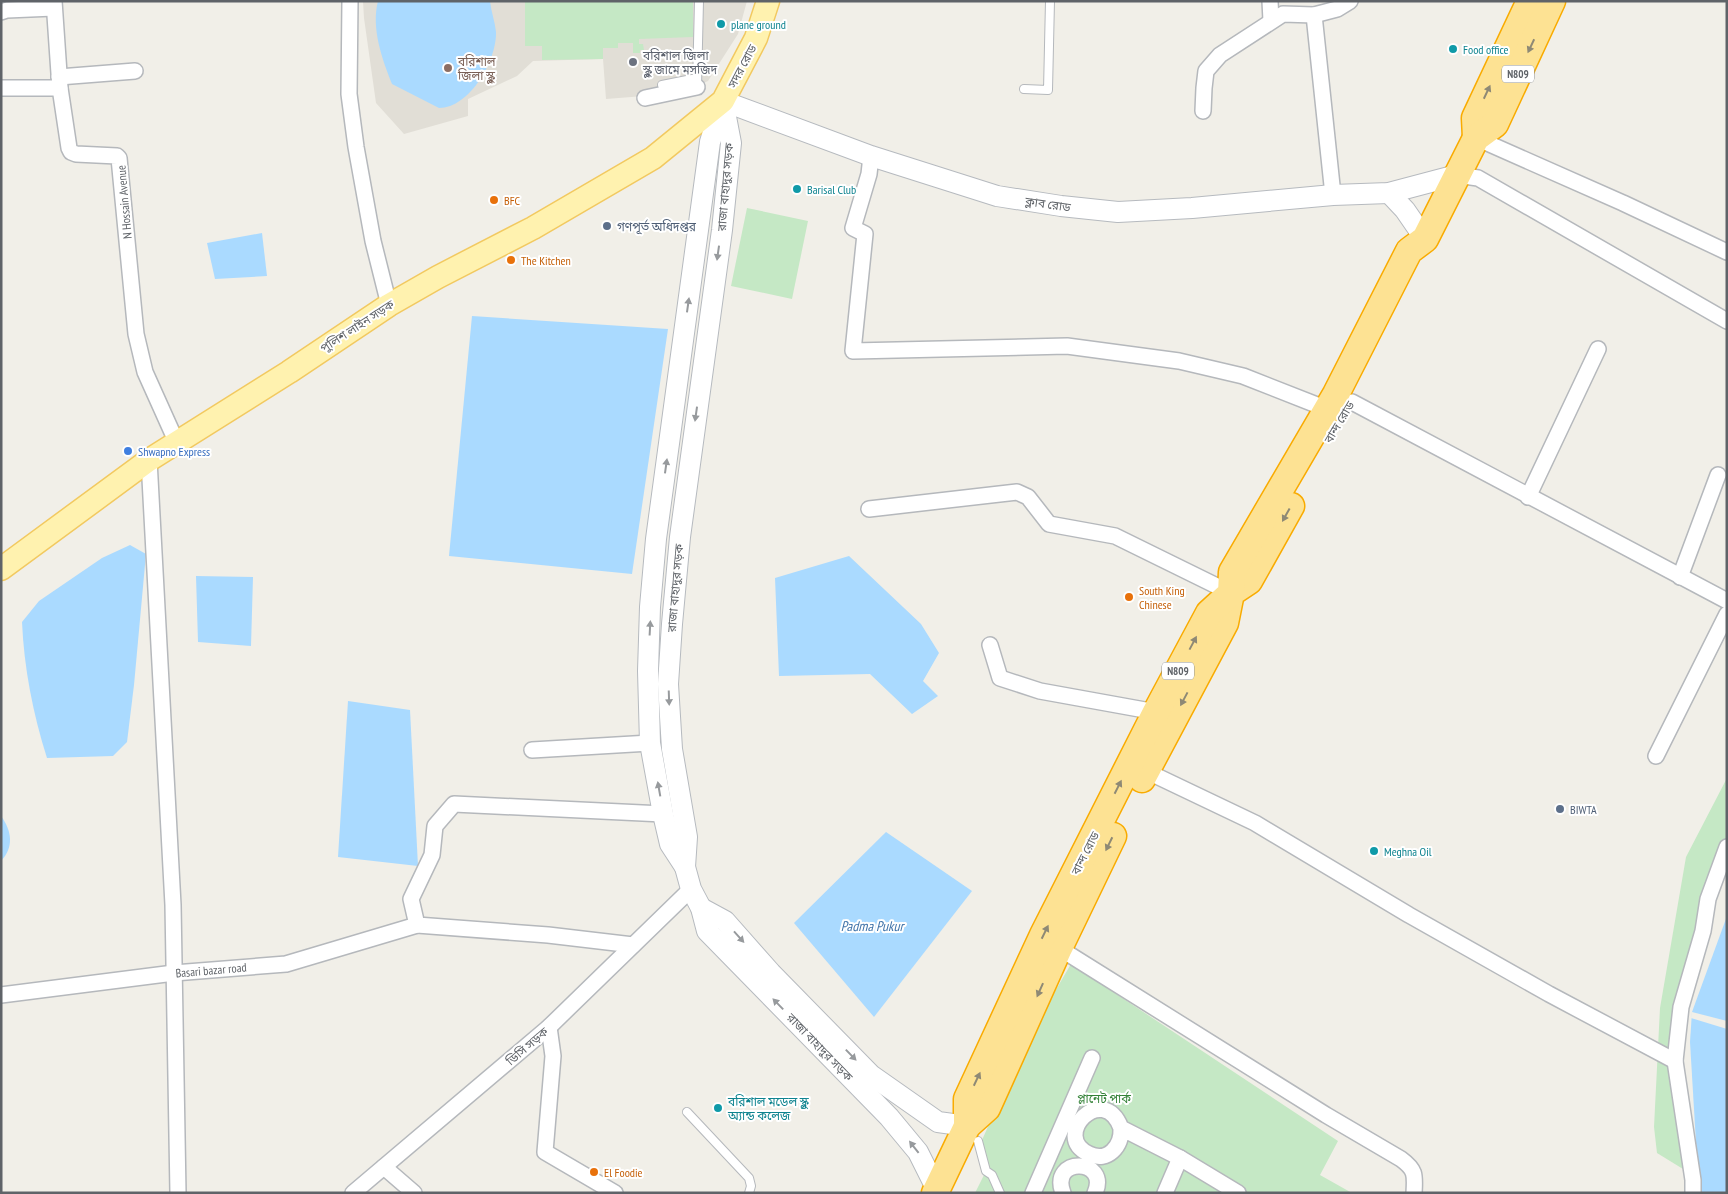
<svg xmlns="http://www.w3.org/2000/svg" width="1728" height="1194" font-family="'PT Sans Narrow','Noto Sans Bengali',sans-serif">
  <style>
    .education { fill: #e1ded6 }
    .green { fill: #c5e8c5 }
    .water { fill: #aadaff }
    .pier { fill: #f1efe8 }
    .lines { fill: none; stroke-linecap: round; stroke-linejoin: round }
    .lane-casing { stroke: #b5b8bc; stroke-width: 10 }
    .street-casing { stroke: #b5b8bc; stroke-width: 18 }
    .secondary-casing { stroke: #b6babf; stroke-width: 22 }
    .primary-casing { stroke: #f2c960; stroke-width: 25 }
    .highway-casing { stroke: #f9ab00; stroke-width: 29 }
    .lane { stroke: #fff; stroke-width: 8 }
    .street { stroke: #fff; stroke-width: 15 }
    .secondary { stroke: #fff; stroke-width: 20 }
    .primary { stroke: #fff2af; stroke-width: 22 }
    .highway { stroke: #fde293; stroke-width: 26 }
    .oneway { fill: #8e8975 }
    .oneway2 { fill: #979a9d }
    .culture-dot { fill: #0f9aa8; stroke: #fff; stroke-width: 2 }
    .worship-dot { fill: #6b7280; stroke: #fff; stroke-width: 2 }
    .education-dot { fill: #8d6e63; stroke: #fff; stroke-width: 2 }
    .food-dot { fill: #e8710a; stroke: #fff; stroke-width: 2 }
    .service-dot { fill: #5c6f8a; stroke: #fff; stroke-width: 2 }
    .shop-dot { fill: #3f7fe0; stroke: #fff; stroke-width: 2 }
    .labels { text-anchor: middle; dominant-baseline: central; stroke-width: 4; stroke-linejoin: round; paint-order: stroke }
    .shield { fill: #fff; stroke: #8f9295; stroke-width: 1 }
    .shield-label { font-size: 11px; font-weight: bold; fill: #5f6368 }
    .culture-label { font-size: 12px; fill: #0d838f; stroke: #fff; text-anchor: start }
    .worship-label { font-size: 12px; fill: #5b616d; stroke: #fff; text-anchor: start }
    .education-label { font-size: 12px; fill: #785e54; stroke: #fff; text-anchor: start }
    .street-label { font-size: 12px; fill: #5f6368; stroke: #fff }
    .food-label { font-size: 12px; fill: #c56008; stroke: #fff; text-anchor: start }
    .service-label { font-size: 12px; fill: #4e5e75; stroke: #fff; text-anchor: start }
    .shop-label { font-size: 12px; fill: #366cbe; stroke: #fff; text-anchor: start }
    .park-label { font-size: 12px; fill: #348238; stroke: #fff }
    .water-label { font-size: 14px; font-style: italic; fill: #4174aa; stroke: #fff }
  </style>
  <rect width="100%" height="100%" fill="#f1efe8"/>
  <!-- education -->
  <path class="education" d="M363,1H747L738,34L708,81L697,86L644,96L606,99L603,59L533,61L517,76L468,99V116L404,134L376,103L364,18Z"/>
  <!-- green -->
  <g class="green">
    <path d="M525,1H693V37L639,39V44H643L644,50H640V53H633V43H618V48H603V59L542,60V46H525Z"/>
    <path d="M747,208L808,221L792,299L731,286Z"/>
    <path d="M1727,778V840L1678,1000L1674,1085L1683,1169L1657,1153L1654,1127L1660,1008L1686,857Z"/>
    <path d="M1071,964L1338,1141L1320,1175L1352,1193H975L986,1171L982,1140L1043,1004L1054,993Z"/>
  </g>
  <!-- water -->
  <g class="water">
    <path d="M378,1H490C491,11 495,22 496,32C497,60 470,108 439,108L392,84C382,59 371,28 378,1Z"/>
    <path d="M262,233L267,276L215,279L207,243Z"/>
    <path d="M472,316L668,329L632,574L449,556Z"/>
    <path d="M130,545L146,554L134,685L127,742L113,756L47,758C33,714 24,668 22,622L39,601L102,558Z"/>
    <path d="M849,556L921,624L939,653L923,681L938,696L912,714L870,674L779,676L775,578Z"/>
    <path d="M196,576L253,577L251,646L198,642Z"/>
    <path d="M348,701L410,710L418,866L338,857Z"/>
    <path d="M1,816C12,831 14,847 1,861Z"/>
    <path d="M886,832L972,891L874,1017L794,923Z"/>
    <path d="M1727,916V1193H1699L1690,1042L1692,1012Z"/>
  </g>
  <!-- pier -->
  <path class="pier" d="M1692,1012L1727,1021V1029L1691,1018Z"/>
  <g class="lines">
    <defs>
      <g id="lane">
        <path d="M662,85L697,78"/>
        <path d="M697,86L699,1"/>
        <path d="M1024,89L1048,90L1050,1"/>
        <path d="M687,1112L749,1178L751,1186L749,1193"/>
        <path d="M978,1141L986,1171L992,1175L1000,1193"/>
      </g>
      <g id="street">
        <path d="M54,1L60,88L69,148L71,152L76,154L117,156L119,158L136,334L145,372L176,441"/>
        <path d="M350,1L349,94L356,147L373,241L389,305"/>
        <path d="M1270,1L1271,21"/>
        <path d="M1,12L7,10L54,8"/>
        <path d="M1314,15L1333,195"/>
        <path d="M59,77L135,71"/>
        <path d="M1,88H60"/>
        <path d="M645,98L697,87"/>
        <path d="M1203,111L1204,88L1206,71L1220,55L1283,14L1314,15L1337,9L1350,1"/>
        <path d="M1476,138L1623,203L1727,252"/>
        <path d="M871,156L869,174L853,228L865,234L853,351L1067,346L1179,361L1243,376L1327,409"/>
        <path d="M1457,175L1478,178L1727,321"/>
        <path d="M1352,402L1727,601"/>
        <path d="M149,460L173,905L178,1193"/>
        <path d="M1528,497L1598,349"/>
        <path d="M869,509L1017,492L1028,497L1049,524L1115,536L1231,593"/>
        <path d="M1680,577L1718,475"/>
        <path d="M990,645L1000,678L1040,691L1156,712"/>
        <path d="M532,750L650,743"/>
        <path d="M1656,756L1727,614"/>
        <path d="M1146,771L1255,823L1409,915L1549,994L1675,1061"/>
        <path d="M633,945L548,935L417,925L411,899L432,855L435,826L454,804L663,814"/>
        <path d="M1059,948L1326,1115L1401,1159C1416,1170 1415,1175 1414,1193"/>
        <path d="M1,995L174,973L286,964L417,925"/>
        <path d="M549,1027L553,1056L545,1152L615,1193"/>
        <path d="M1121,1128C1122,1146 1108,1163 1089,1154C1050,1136 1103,1081 1121,1128L1180,1158"/>
        <path d="M384,1167L414,1193"/>
        <path d="M353,1193L549,1027L691,889"/>
        <path d="M1033,1193L1092,1058"/>
        <path d="M1063,1193C1049,1156 1110,1158 1095,1193"/>
        <path d="M1165,1193L1180,1158L1238,1193"/>
        <path d="M1693,1193V1180L1675,1061L1681,1007L1703,931L1708,899L1727,847"/>
      </g>
      <g id="secondary">
        <path d="M723,101L731,143L722,230L680,537L672,624L668,684L672,749L687,837L685,867L691,889L701,908L707,931L889,1117L918,1152L937,1190"/>
        <path d="M723,101L871,156L997,196L1061,206L1118,212L1192,208L1333,195L1389,193L1457,175"/>
        <path d="M1389,193L1405,210L1425,239"/>
        <path d="M685,867L670,844L663,814L650,743L648,671L650,607L656,539L710,142L722,103"/>
        <path d="M701,908L725,921L771,973L871,1075L938,1122L967,1126"/>
      </g>
      <path id="primary" d="M1,569L149,460L289,372L389,305L438,277L533,228L653,158L723,101L756,38L768,1"/>
      <g id="highway">
        <path d="M1476,138L1475,118L1530,1"/>
        <path d="M1142,779L1225,623L1231,593L1249,581L1291,506"/>
        <path d="M967,1126L987,1108L1059,948L1113,836"/>
        <path d="M935,1193L967,1126V1099L1043,935L1156,712L1209,613L1231,593L1232,572L1336,394L1409,251L1425,239L1476,138L1495,124L1552,1"/>
      </g>
    </defs>
    <!-- lane casing -->
    <use href="#lane" class="lane-casing"/>
    <!-- street casing -->
    <use href="#street" class="street-casing"/>
    <!-- secondary casing -->
    <use href="#secondary" class="secondary-casing"/>
    <!-- primary casing -->
    <use href="#primary" class="primary-casing"/>
    <!-- highway casing -->
    <use href="#highway" class="highway-casing"/>
    <!-- lane -->
    <use href="#lane" class="lane"/>
    <!-- street -->
    <use href="#street" class="street"/>
    <!-- secondary -->
    <use href="#secondary" class="secondary"/>
    <!-- primary -->
    <use href="#primary" class="primary"/>
    <!-- highway -->
    <use href="#highway" class="highway"/>
  </g>
  <!-- one-way arrows -->
  <defs><path id="oneway-solid" d="M-6-.8H1V-3.2L6.5 0L1 3.2V.8H-6Z" transform="scale(1.25)"/></defs>
  <g class="oneway">
    <use href="#oneway-solid" transform="translate(1531 46) rotate(115)"/>
    <use href="#oneway-solid" transform="translate(1487 92) rotate(-65)"/>
    <use href="#oneway-solid" transform="translate(1286 515) rotate(119)"/>
    <use href="#oneway-solid" transform="translate(1193 643) rotate(-62)"/>
    <use href="#oneway-solid" transform="translate(1184 699) rotate(118)"/>
    <use href="#oneway-solid" transform="translate(1118 787) rotate(-63)"/>
    <use href="#oneway-solid" transform="translate(1109 844) rotate(116)"/>
    <use href="#oneway-solid" transform="translate(1045 932) rotate(-64)"/>
    <use href="#oneway-solid" transform="translate(1040 990) rotate(114)"/>
    <use href="#oneway-solid" transform="translate(977 1079) rotate(-65)"/>
  </g>
  <g class="oneway2">
    <use href="#oneway-solid" transform="translate(718 253) rotate(98)"/>
    <use href="#oneway-solid" transform="translate(688 305) rotate(-82)"/>
    <use href="#oneway-solid" transform="translate(696 414) rotate(98)"/>
    <use href="#oneway-solid" transform="translate(666 466) rotate(-82)"/>
    <use href="#oneway-solid" transform="translate(650 628) rotate(-87)"/>
    <use href="#oneway-solid" transform="translate(669 698) rotate(88)"/>
    <use href="#oneway-solid" transform="translate(659 789) rotate(-100)"/>
    <use href="#oneway-solid" transform="translate(739 937) rotate(48)"/>
    <use href="#oneway-solid" transform="translate(778 1004) rotate(-134)"/>
    <use href="#oneway-solid" transform="translate(851 1055) rotate(46)"/>
    <use href="#oneway-solid" transform="translate(914 1147) rotate(-128)"/>
  </g>
  <!-- markers -->
  <g class="culture-dot">
    <circle cx="721" cy="24" r="5"/>
    <circle cx="1453" cy="49" r="5"/>
    <circle cx="797" cy="189" r="5"/>
    <circle cx="1374" cy="851" r="5"/>
    <circle cx="718" cy="1108" r="5"/>
  </g>
  <circle class="worship-dot" cx="633" cy="62" r="5"/>
  <circle class="education-dot" cx="448" cy="68" r="5"/>
  <g class="food-dot">
    <circle cx="494" cy="200" r="5"/>
    <circle cx="511" cy="260" r="5"/>
    <circle cx="1129" cy="597" r="5"/>
    <circle cx="594" cy="1172" r="5"/>
  </g>
  <g class="service-dot">
    <circle cx="607" cy="226" r="5"/>
    <circle cx="1560" cy="809" r="5"/>
  </g>
  <circle class="shop-dot" cx="128" cy="451" r="5"/>
  <g class="labels">
    <!-- shield labels -->
    <g class="shield">
      <rect x="1502" y="65.5" width="32" height="17" rx="4"/>
      <rect x="1162" y="662.5" width="32" height="17" rx="4"/>
    </g>
    <g class="shield-label">
      <text x="1518" y="74">N809</text>
      <text x="1178" y="671">N809</text>
    </g>
    <!-- culture labels -->
    <g class="culture-label">
      <text x="731" y="24">plane ground</text>
      <text x="1463" y="49">Food office</text>
      <text x="807" y="189">Barisal Club</text>
      <text x="1384" y="851">Meghna Oil</text>
      <text x="728" y="1101">বরিশাল মডেল স্কুল<tspan x="728" dy="14">অ্যান্ড কলেজ</tspan></text>
    </g>
    <!-- worship labels -->
    <g class="worship-label">
      <text x="643" y="55">বরিশাল জিলা<tspan x="643" dy="14">স্কুল জামে মসজিদ</tspan></text>
    </g>
    <!-- education labels -->
    <g class="education-label">
      <text x="458" y="61">বরিশাল<tspan x="458" dy="14">জিলা স্কুল</tspan></text>
    </g>
    <!-- street labels -->
    <g class="street-label">
      <text transform="translate(742 66) rotate(-62)">সদর রোড</text>
      <text transform="translate(725 187) rotate(-85)">রাজা বাহাদুর সড়ক</text>
      <text transform="translate(124 202) rotate(-95)">N Hossain Avenue</text>
      <text transform="translate(1048 204) rotate(8)">ক্লাব রোড</text>
      <text transform="translate(357 326) rotate(-33)">পুলিশ লাইন সড়ক</text>
      <text transform="translate(1339 422) rotate(-59)">বান্দ রোড</text>
      <text transform="translate(675 588) rotate(-85)">রাজা বাহাদুর সড়ক</text>
      <text transform="translate(1085 853) rotate(-63)">বান্দ রোড</text>
      <text transform="translate(211 970) rotate(-5)">Basari bazar road</text>
      <text transform="translate(527 1046) rotate(-41)">ডিসি সড়ক</text>
      <text transform="translate(820 1047) rotate(46)">রাজা বাহাদুর সড়ক</text>
    </g>
    <!-- food labels -->
    <g class="food-label">
      <text x="504" y="200">BFC</text>
      <text x="521" y="260">The Kitchen</text>
      <text x="1139" y="590">South King<tspan x="1139" dy="14">Chinese</tspan></text>
      <text x="604" y="1172">El Foodie</text>
    </g>
    <!-- service labels -->
    <g class="service-label">
      <text x="617" y="226">গণপূর্ত অধিদপ্তর</text>
      <text x="1570" y="809">BIWTA</text>
    </g>
    <!-- shop labels -->
    <g class="shop-label">
      <text x="138" y="451">Shwapno Express</text>
    </g>
    <!-- park labels -->
    <g class="park-label">
      <text x="1104" y="1098">প্লানেট পার্ক</text>
    </g>
    <!-- water labels -->
    <g class="water-label">
      <text x="872" y="926">Padma Pukur</text>
    </g>
  </g>
  <!-- border -->
  <rect width="1728" height="1194" fill="none" stroke="#5f6368" stroke-width="5"/>
</svg>
